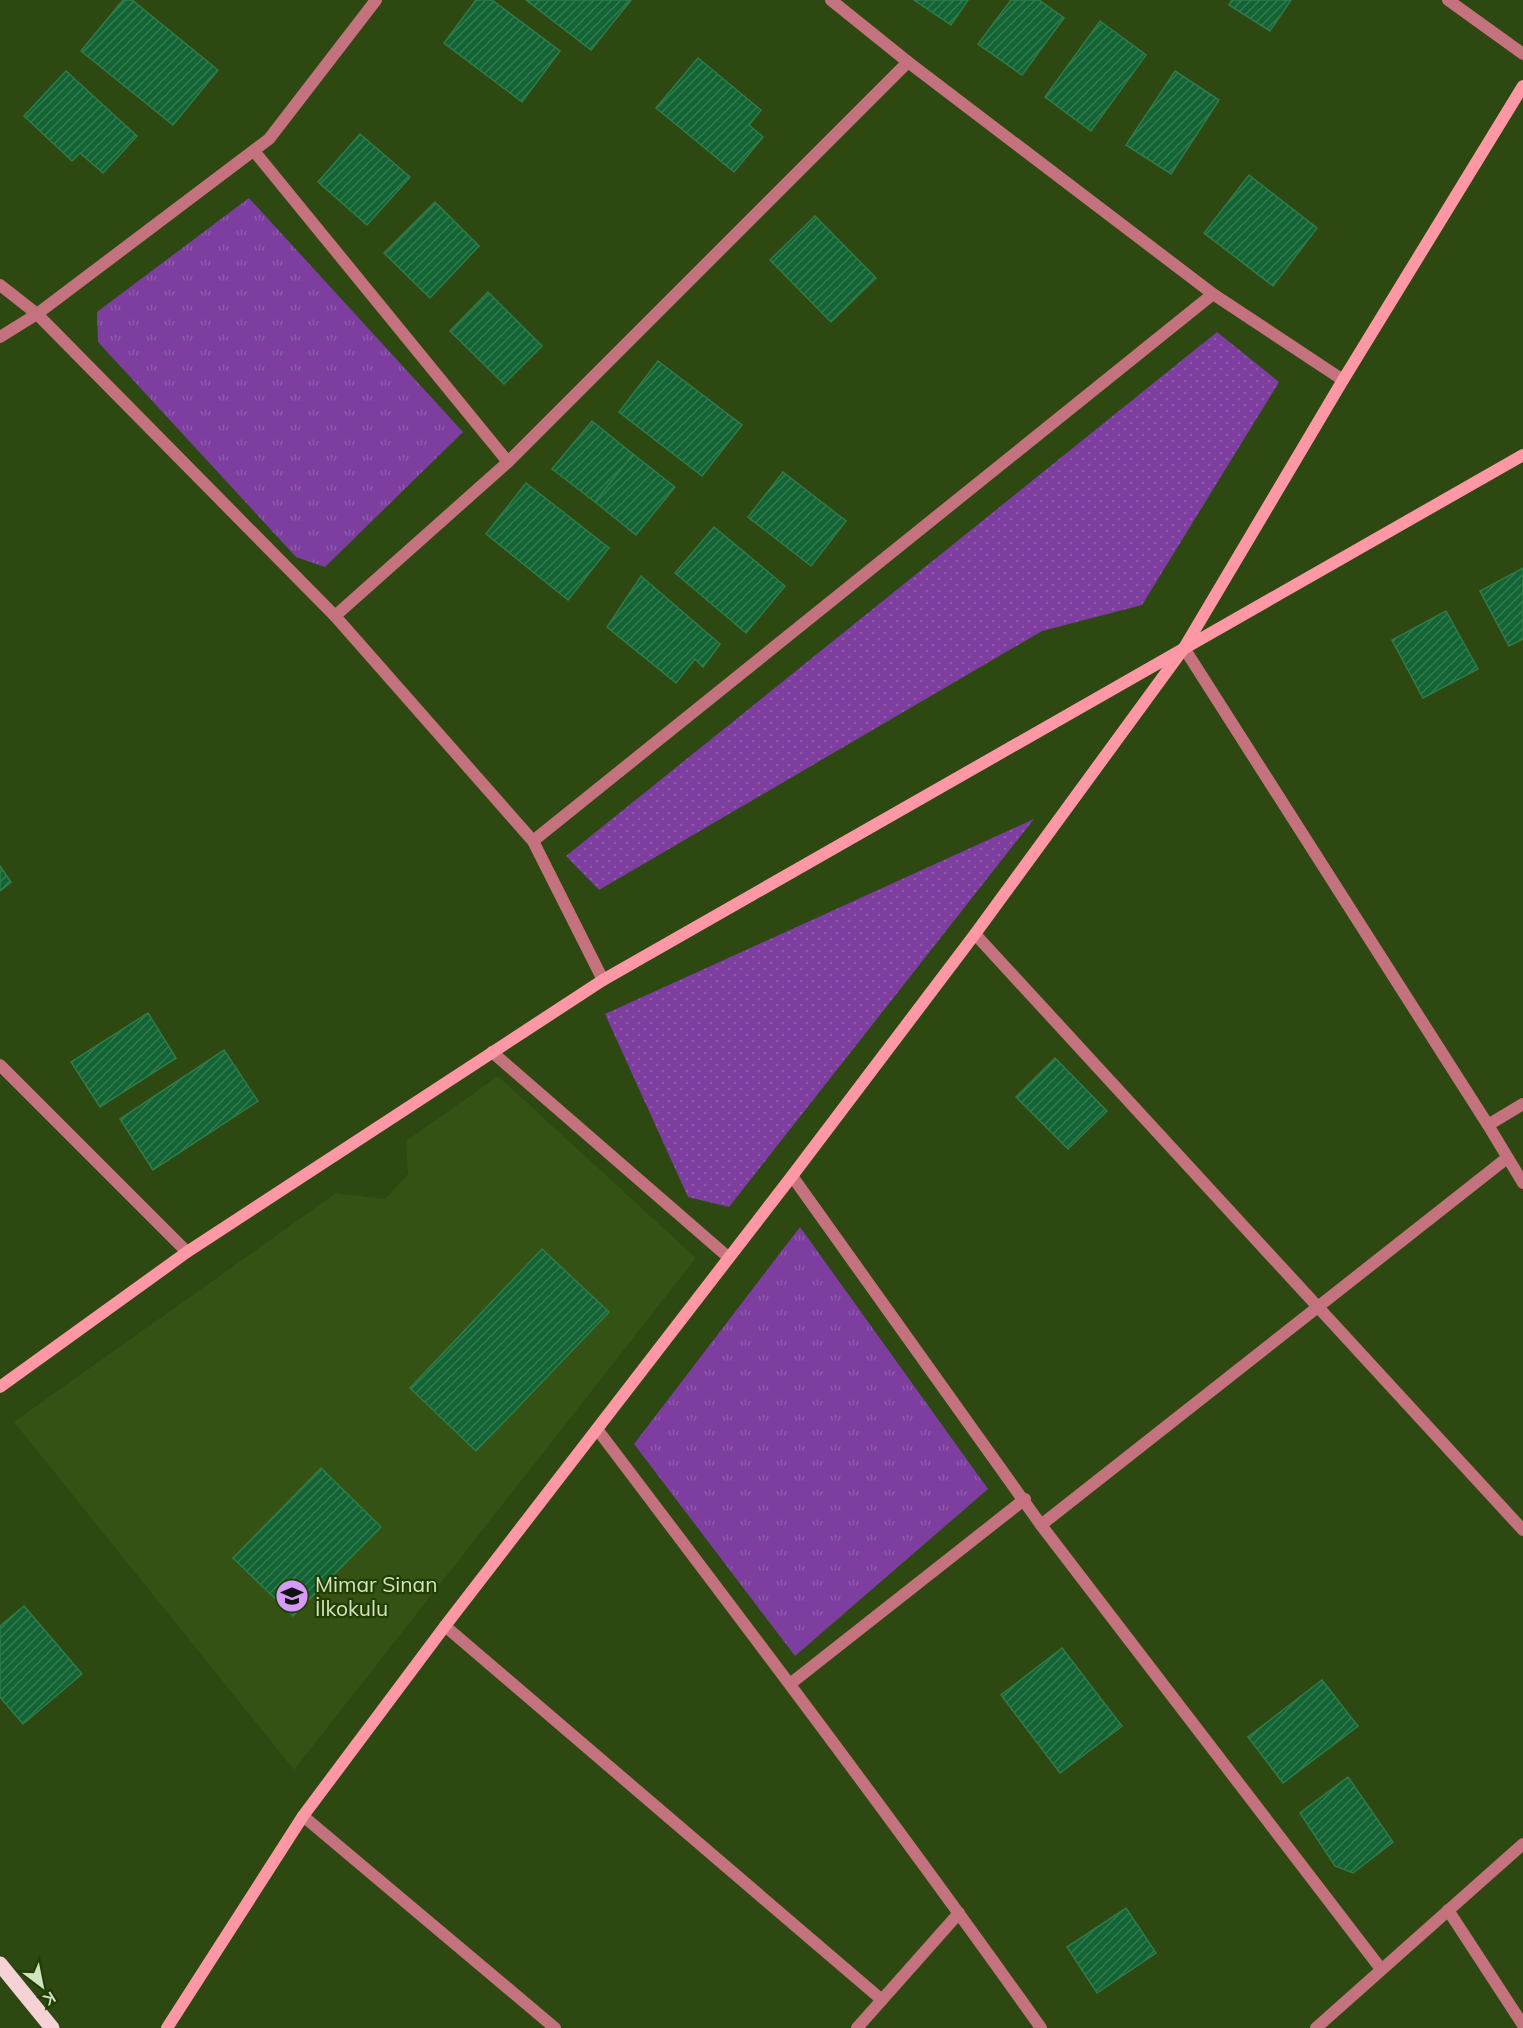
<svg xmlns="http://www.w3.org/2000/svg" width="1523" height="2028" font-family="Mulish,sans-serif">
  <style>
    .built { fill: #345214 }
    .grass { fill: url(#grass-dots) }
    .park { fill: url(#park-tufts) }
    .building { fill: url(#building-hatch); stroke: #307b49; stroke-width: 1.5 }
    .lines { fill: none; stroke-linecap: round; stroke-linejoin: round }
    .street { stroke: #c4727d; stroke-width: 12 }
    .secondary { stroke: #ff97a5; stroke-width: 12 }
    .primary { stroke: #f4d2d5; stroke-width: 15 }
    .labels { text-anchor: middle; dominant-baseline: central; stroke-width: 4.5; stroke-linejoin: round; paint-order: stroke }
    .poi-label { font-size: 21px; fill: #cfe4bf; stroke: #233d03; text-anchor: start }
  </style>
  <defs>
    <pattern id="grass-dots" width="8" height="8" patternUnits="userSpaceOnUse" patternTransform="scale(1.5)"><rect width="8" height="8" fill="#7d3e9f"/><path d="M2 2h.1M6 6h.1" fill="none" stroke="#8e5aab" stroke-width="1.8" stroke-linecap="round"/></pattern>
    <pattern id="park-tufts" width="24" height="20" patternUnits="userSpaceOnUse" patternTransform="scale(1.5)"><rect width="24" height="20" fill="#7d3e9f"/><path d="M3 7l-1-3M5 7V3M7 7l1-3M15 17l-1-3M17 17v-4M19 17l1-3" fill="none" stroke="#8e5aab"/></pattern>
    <pattern id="building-hatch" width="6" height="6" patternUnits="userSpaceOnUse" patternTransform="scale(1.5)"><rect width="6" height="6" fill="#136434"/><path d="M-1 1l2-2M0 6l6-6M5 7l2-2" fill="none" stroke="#347a50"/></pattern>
  </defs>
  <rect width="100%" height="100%" fill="#2d4810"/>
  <!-- built -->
  <path class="built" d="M498,1076L696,1258L294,1770L14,1422L336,1193L385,1199L408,1174L406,1141Z"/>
  <!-- grass -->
  <g class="grass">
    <path d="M1217,332L1279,382L1142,605L1042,631L599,890L566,856Z"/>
    <path d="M1034,819L729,1207L688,1197L605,1014Z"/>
  </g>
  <!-- park -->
  <g class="park">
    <path d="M249,198L463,432L325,567L296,557L98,342L97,312Z"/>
    <path d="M800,1227L988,1489L795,1656L634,1444Z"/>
  </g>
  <!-- building -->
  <g class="building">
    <path d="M123,0H132L218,70L173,125L81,51Z"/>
    <path d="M476,0H492L560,51L522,102L444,43Z"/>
    <path d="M526,0H631L591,50Z"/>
    <path d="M914,0H968L951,25Z"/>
    <path d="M1011,0H1039L1064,18L1022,75L978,44Z"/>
    <path d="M1232,0H1291L1270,31L1229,5Z"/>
    <path d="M1100,21L1146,55L1091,131L1045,97Z"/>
    <path d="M698,58L761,110L749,125L763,137L734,172L656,108Z"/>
    <path d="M66,71L137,136L103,173L80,153L72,161L24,116Z"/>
    <path d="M1175,71L1219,100L1171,174L1126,145Z"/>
    <path d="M360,134L410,177L367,225L318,182Z"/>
    <path d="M1249,175L1317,228L1273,286L1204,233Z"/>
    <path d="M435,202L479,246L430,298L384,253Z"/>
    <path d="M815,216L876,278L831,322L770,260Z"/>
    <path d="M488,292L542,346L504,384L450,331Z"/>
    <path d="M658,361L742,425L702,476L619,412Z"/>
    <path d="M592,421L633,454L595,502L552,469Z"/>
    <path d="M633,454L675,487L636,535L595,502Z"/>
    <path d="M783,472L846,521L811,566L748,517Z"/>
    <path d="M526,483L609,548L568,600L486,534Z"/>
    <path d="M714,527L785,586L746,633L675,573Z"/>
    <path d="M1523,568V639L1509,646L1480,591Z"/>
    <path d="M641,576L720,644L703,667L695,659L676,683L607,627Z"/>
    <path d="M1446,611L1478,669L1423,698L1392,640Z"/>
    <path d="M0,866L11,882L0,891Z"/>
    <path d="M148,1013L176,1058L100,1107L71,1062Z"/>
    <path d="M224,1050L258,1101L153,1170L120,1119Z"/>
    <path d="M1055,1058L1107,1111L1068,1149L1016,1097Z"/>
    <path d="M542,1249L609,1312L476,1451L410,1388Z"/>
    <path d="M321,1468L381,1527L293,1616L233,1558Z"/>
    <path d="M24,1606L82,1674L23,1724L0,1697V1626Z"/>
    <path d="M1062,1648L1122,1726L1060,1773L1001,1695Z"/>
    <path d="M1322,1680L1358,1726L1283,1783L1248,1737Z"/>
    <path d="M1348,1777L1393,1842L1353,1873L1335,1866L1300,1813Z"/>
    <path d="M1126,1908L1156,1953L1097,1993L1067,1947Z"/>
  </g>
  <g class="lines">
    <!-- street -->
    <g class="street">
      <path d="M831,0L908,62L1213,294L1343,380"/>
      <path d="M1448,0L1523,54"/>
      <path d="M254,151L508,462"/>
      <path d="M0,285L37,314L335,616L533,841L603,980"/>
      <path d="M0,337L37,314L269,139L376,0"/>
      <path d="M335,616L508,462L908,62"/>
      <path d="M1184,648L1488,1125L1523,1183"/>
      <path d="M533,841L1213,294"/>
      <path d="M975,934L1523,1530"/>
      <path d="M492,1052L728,1257"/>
      <path d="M0,1065L187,1252"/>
      <path d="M1488,1125L1523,1104"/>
      <path d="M792,1176L1041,1525L1381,1969"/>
      <path d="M597,1429C747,1627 897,1825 1041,2028"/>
      <path d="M1041,1525L1507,1158"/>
      <path d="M445,1626L882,2000"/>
      <path d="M790,1684L1025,1499"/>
      <path d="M303,1816L555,2028"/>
      <path d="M1448,1910L1523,2025"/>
      <path d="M857,2028L959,1913"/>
      <path d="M1316,2028L1523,1844"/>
    </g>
    <!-- secondary -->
    <g class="secondary">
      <path d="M0,1387L187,1252L603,980L1523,455"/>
      <path d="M167,2028L303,1816L445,1626L792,1176L975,934L1184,648L1343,380L1523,86"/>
    </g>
    <!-- primary -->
    <path class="primary" d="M0,1964L52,2028"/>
  </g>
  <!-- icons -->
  <defs>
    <symbol id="school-disc" viewBox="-11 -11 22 22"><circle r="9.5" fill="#d69bfa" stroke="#233d03"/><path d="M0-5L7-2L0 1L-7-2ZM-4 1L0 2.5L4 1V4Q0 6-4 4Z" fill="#111"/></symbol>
  </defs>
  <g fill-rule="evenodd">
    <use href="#school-disc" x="273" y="1577" width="38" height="38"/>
  </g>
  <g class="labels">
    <!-- poi labels -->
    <g class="poi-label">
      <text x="315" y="1584">Mimar Sinan<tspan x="315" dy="24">İlkokulu</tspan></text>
    </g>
  </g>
  <!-- north arrow -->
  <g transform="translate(42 1986) rotate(148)" stroke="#233d03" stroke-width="4.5" paint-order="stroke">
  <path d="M0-4.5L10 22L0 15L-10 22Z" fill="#cfe4bf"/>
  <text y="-9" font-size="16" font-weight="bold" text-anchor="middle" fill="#cfe4bf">K</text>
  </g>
</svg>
